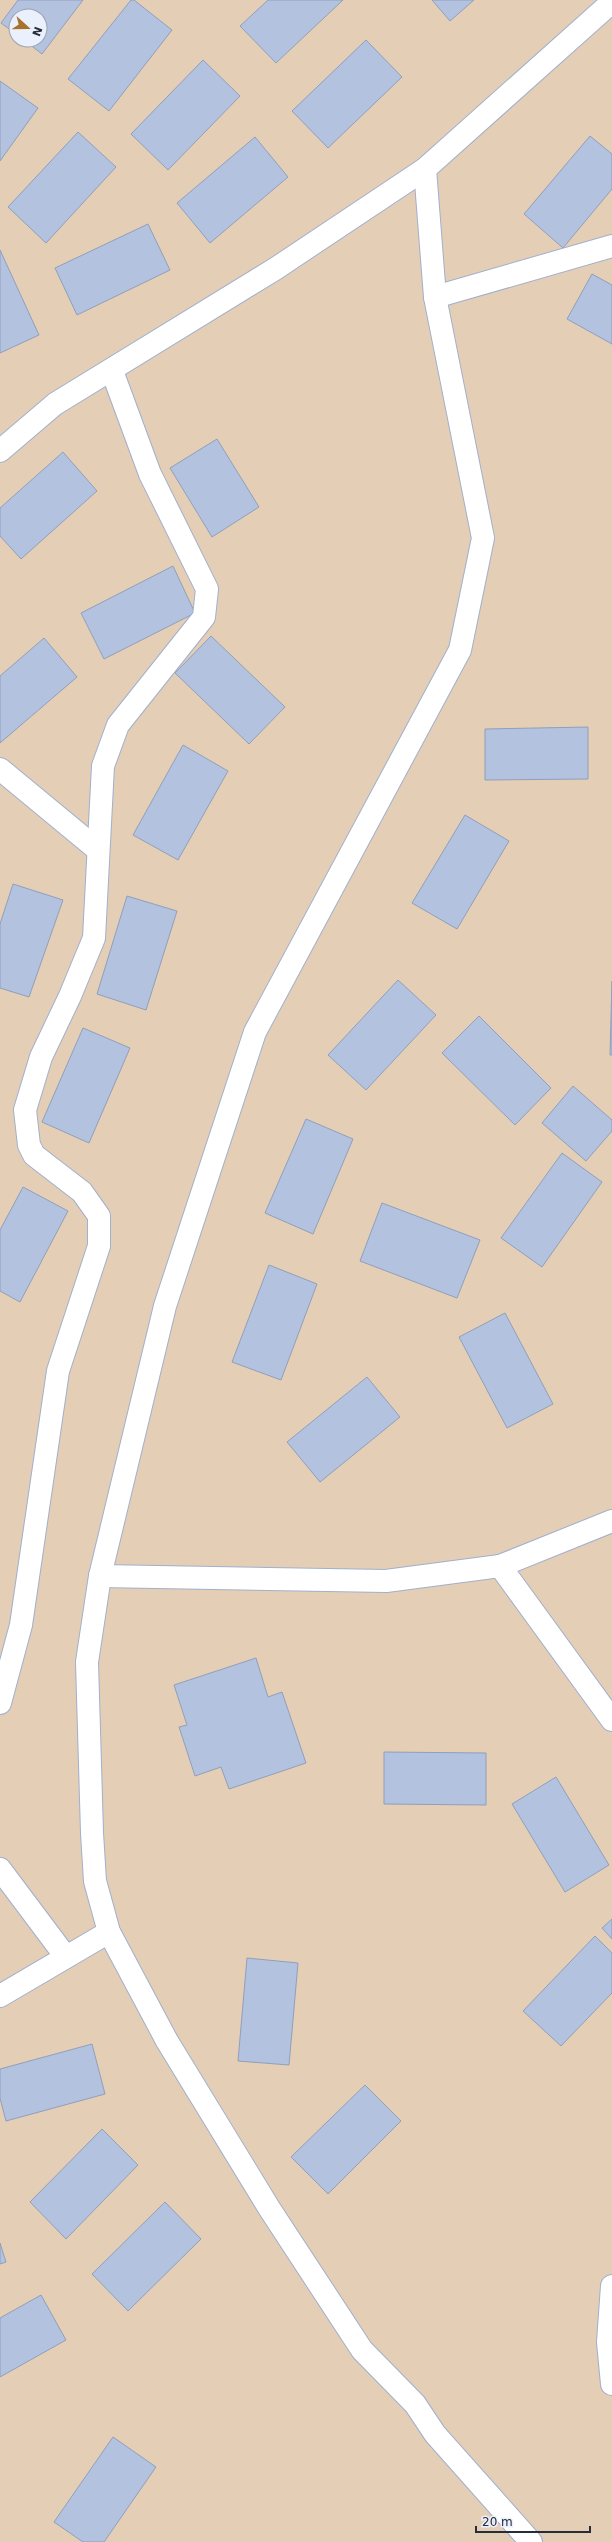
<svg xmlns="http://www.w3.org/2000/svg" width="612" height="2542" font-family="'DejaVu Sans',sans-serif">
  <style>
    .green { fill: #e4ceb5; fill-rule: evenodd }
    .building { fill: #b2c2df; stroke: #909fbb }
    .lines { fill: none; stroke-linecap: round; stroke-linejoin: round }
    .minor-casing { stroke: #a1b0cd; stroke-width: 24 }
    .minor { stroke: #fff; stroke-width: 22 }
  </style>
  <rect width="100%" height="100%" fill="#d7e4fc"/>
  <!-- green -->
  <path class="green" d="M0,0H612V2542H0ZM16,16H40V40H16Z"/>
  <!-- building -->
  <g class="building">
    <path d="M18,0H83L42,54L24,40H40V16H16V34L1,23Z"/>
    <path d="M131,0H134L172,30L109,111L68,79Z"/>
    <path d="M268,0H343L276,63L240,26Z"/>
    <path d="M432,0H474L450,21Z"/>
    <path d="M366,40L402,77L328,148L292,111Z"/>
    <path d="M203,60L240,96L168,170L131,134Z"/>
    <path d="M0,81L38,108L0,161Z"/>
    <path d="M78,132L116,167L46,243L8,207Z"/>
    <path d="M590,136L612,154V189L563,248L524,214Z"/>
    <path d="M255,137L288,177L210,243L177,203Z"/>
    <path d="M148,224L170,270L77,315L55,268Z"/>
    <path d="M0,250L39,335L0,353Z"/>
    <path d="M592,274L612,285V344L567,319Z"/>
    <path d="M217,439L259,507L212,537L170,468Z"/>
    <path d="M63,452L97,491L21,559L0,536V508Z"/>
    <path d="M173,566L195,613L104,659L81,613Z"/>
    <path d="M211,636L285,707L249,744L175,673Z"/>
    <path d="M44,638L77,677L0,743V676Z"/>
    <path d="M588,727V779L485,780V729Z"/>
    <path d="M183,745L228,771L178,860L133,835Z"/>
    <path d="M465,815L509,841L457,929L412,903Z"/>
    <path d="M13,884L63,900L29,997L0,988V924Z"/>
    <path d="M127,896L177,911L146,1010L97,994Z"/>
    <path d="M398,980L436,1015L366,1090L328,1055Z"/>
    <path d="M612,981V1055H610Z"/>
    <path d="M479,1016L551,1088L515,1125L442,1053Z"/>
    <path d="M83,1028L130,1048L89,1143L42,1122Z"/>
    <path d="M573,1086L612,1120V1131L586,1161L542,1123Z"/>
    <path d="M306,1119L353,1139L313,1234L265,1213Z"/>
    <path d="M562,1153L602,1182L542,1267L501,1238Z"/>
    <path d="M23,1187L68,1211L20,1302L0,1291V1230Z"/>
    <path d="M382,1203L480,1240L457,1298L360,1261Z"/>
    <path d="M269,1265L317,1284L281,1380L232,1362Z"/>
    <path d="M505,1313L553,1404L507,1428L459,1337Z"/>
    <path d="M367,1377L400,1417L320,1482L287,1442Z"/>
    <path d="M256,1658L268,1697L282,1692L306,1763L229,1789L221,1767L195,1776L179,1727L187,1725L174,1685Z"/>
    <path d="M384,1752L486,1753V1805L384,1804Z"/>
    <path d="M556,1777L609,1865L565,1892L512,1804Z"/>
    <path d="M612,1919V1939L602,1928Z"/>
    <path d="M595,1936L612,1953V1993L561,2046L523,2011Z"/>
    <path d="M247,1958L298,1963L289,2065L238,2061Z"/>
    <path d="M92,2044L105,2094L6,2121L0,2098V2069Z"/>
    <path d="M365,2085L401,2121L328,2194L291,2157Z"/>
    <path d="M102,2129L138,2165L66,2239L30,2202Z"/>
    <path d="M165,2202L201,2239L128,2311L92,2274Z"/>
    <path d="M0,2243L6,2262L0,2264Z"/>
    <path d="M41,2295L66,2340L0,2377V2318Z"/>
    <path d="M113,2437L156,2467L104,2542H83L54,2522Z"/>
  </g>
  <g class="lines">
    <defs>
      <g id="minor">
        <path d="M425,169L435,297L483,538L460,650L255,1032L165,1306L100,1576L87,1662L92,1833L95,1881L109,1932L167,2041L269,2208L362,2350L415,2404L435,2434L531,2542"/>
        <path d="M435,297L612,246"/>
        <path d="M0,451L55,404L275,269L425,169L612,2"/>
        <path d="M0,769L98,850"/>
        <path d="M500,1566L612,1720"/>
        <path d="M100,1576L386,1581L500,1566L612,1521"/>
        <path d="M0,1703L21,1625L58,1371L99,1246V1216L82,1192L34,1155L29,1145L25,1110L41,1057L70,996L94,938L103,766L118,725L204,617L207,589L150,474L112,371"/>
        <path d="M0,1869L66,1957"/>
        <path d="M0,1996L109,1932"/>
        <path d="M612,2286L608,2342L612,2384"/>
      </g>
    </defs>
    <!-- minor casing -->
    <use href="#minor" class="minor-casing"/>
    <!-- minor -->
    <use href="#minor" class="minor"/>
  </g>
  <!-- north arrow -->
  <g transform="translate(28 28) rotate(111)"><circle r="19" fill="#eaf1fd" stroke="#9ca2ae"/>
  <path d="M0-3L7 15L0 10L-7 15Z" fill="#a8722c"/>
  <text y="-6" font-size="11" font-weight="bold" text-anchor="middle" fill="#262c38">N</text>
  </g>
  <!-- scale -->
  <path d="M476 2526v6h114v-6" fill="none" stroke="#262c38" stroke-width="2"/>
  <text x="482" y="2526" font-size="12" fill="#262c38" stroke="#eaf1fd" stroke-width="3" paint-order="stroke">20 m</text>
</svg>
